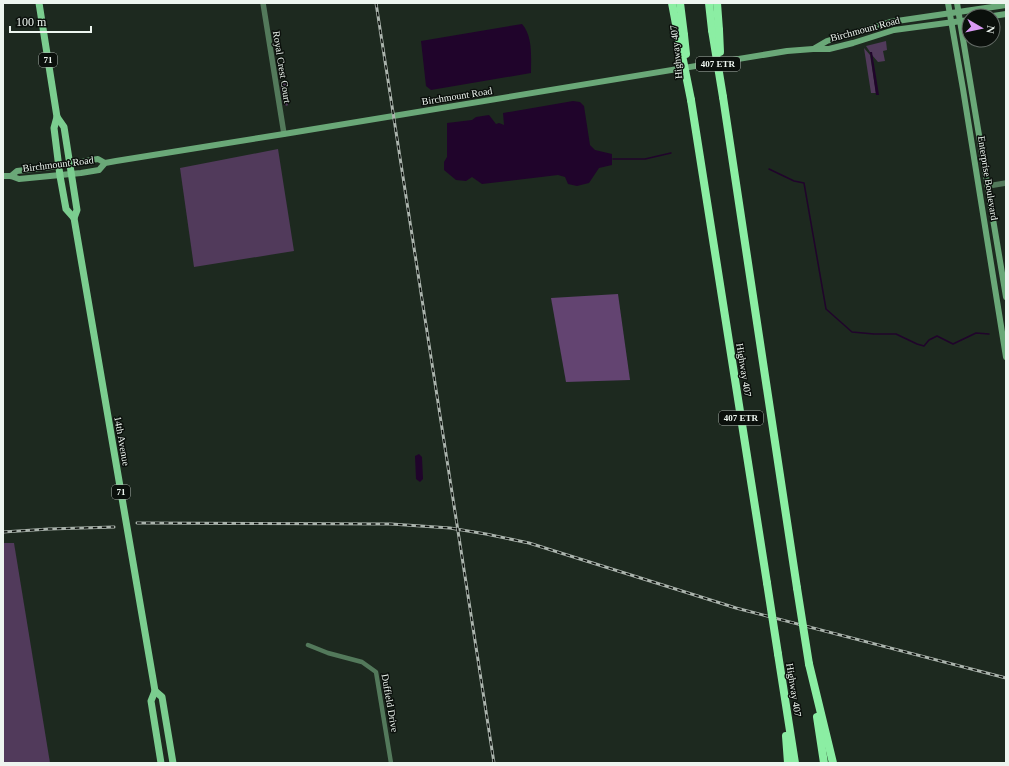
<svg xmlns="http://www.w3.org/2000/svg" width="1009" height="766" font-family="'Times New Roman',serif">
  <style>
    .green { fill: #513a5b }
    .forest { fill: #634471 }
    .water { fill: #20042b }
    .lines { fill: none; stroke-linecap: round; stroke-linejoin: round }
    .stream { stroke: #20042b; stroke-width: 1.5 }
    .minor { stroke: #53795b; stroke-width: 4.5 }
    .tertiary { stroke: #53795b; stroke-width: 5.5 }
    .secondary { stroke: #6aa878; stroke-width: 6 }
    .primary { stroke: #7bcd8f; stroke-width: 7 }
    .motorway { stroke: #8beea3; stroke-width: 8 }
    .rail-casing { stroke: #abb4ad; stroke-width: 3 }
    .rail { stroke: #0b100c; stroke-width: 1.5; stroke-dasharray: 4.5; stroke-linecap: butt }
    .motorway-bridge { stroke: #8beea3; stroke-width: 8 }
    .labels { text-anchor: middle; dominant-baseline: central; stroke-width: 3; stroke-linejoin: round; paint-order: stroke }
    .shield { fill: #0b100c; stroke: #a9b0ab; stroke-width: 1 }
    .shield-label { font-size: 9px; font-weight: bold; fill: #edf5ef }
    .street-label { font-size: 10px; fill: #edf5ef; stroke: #0b100c }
  </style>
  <rect width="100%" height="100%" fill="#1d291f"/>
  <!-- green -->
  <g class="green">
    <path d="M886,41L887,50L883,51L885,61L878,62L872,55V52H870L866,46Z"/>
    <path d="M864,48L870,55L876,93H871Z"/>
    <path d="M283,81L286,84L289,103L287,106L283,104L280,85Z"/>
    <path d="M278,149L294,251L194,267L180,168Z"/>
    <path d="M3,543H14L50,763H3Z"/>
  </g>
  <!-- forest -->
  <path class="forest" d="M618,294L630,380L566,382L551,298Z"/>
  <!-- water -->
  <g class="water">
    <path d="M522,24C533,36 531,57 531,73L431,90L426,86L421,41Z"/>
    <path d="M870,52H872L879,95H876Z"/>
    <path d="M573,101L580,102L584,106L590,145L595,150L612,154V165L599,168L589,183L577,186L568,184L565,177L558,175L482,184L472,177L466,181L456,180L444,170V162L447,157V123L472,120L476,117L489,115L496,124L499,123L504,125L503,113Z"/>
    <path d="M419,454L422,457L423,479L420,482L416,479L415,456Z"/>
  </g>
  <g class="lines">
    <!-- stream -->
    <g class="stream">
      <path d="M613,159H645L671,153"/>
      <path d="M769,169L794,181L804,183L826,309L852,332L874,334H896L917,344L924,346L929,340L937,336L953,344L976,333L989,334"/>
    </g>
    <!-- minor -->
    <path class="minor" d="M308,645L328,653L362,662L376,672L391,763"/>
    <!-- tertiary -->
    <g class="tertiary">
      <path d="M263,3L284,134"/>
      <path d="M988,186L1006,183"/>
    </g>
    <!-- secondary -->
    <g class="secondary">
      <path d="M948,3L963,89L1006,357"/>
      <path d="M957,3L1006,297"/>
      <path d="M993,16L1006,14"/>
      <path d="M815,48L827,41L890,22L1006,5"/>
      <path d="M3,176H11L19,179L81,173L99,170L105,163L116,161L284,134L787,51L813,49H829L853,43L894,30L969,20"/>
      <path d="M11,176L17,171L51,167L98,159L105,163"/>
    </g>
    <!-- primary -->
    <g class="primary">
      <path d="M39,3L57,117L64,127L77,210L74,218"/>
      <path d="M57,117L54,128L60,176L66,209L74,218L153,679L155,691L151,701L161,763"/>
      <path d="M155,691L162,697L173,763"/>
    </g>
    <!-- motorway -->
    <g class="motorway">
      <path d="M672,3L678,35"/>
      <path d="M680,3L684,35"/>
      <path d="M709,3L712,30"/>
      <path d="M717,3L719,30"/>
      <path d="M723,97L797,588"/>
      <path d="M691,100L767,583"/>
      <path d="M778,654L795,763"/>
      <path d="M809,664L833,763"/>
      <path d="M817,717L824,763"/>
      <path d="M786,736L788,763"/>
    </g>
    <defs>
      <g id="rail">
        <path d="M376,3L494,763"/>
        <path d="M137,523L391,524L450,528L486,534L529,543L736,608L1006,678"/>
        <path d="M3,532L49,529L114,527"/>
      </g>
    </defs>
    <!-- rail casing -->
    <use href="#rail" class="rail-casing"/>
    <!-- rail -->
    <use href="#rail" class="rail"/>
    <!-- motorway-bridge -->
    <g class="motorway-bridge">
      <path d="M712,30L723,97"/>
      <path d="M719,30L720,52"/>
      <path d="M678,35L691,100"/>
      <path d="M684,35L686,54"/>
      <path d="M767,583L778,654"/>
      <path d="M797,588L809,664"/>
    </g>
  </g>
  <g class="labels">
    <!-- shield labels -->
    <g class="shield">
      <rect x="39" y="53" width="18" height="14" rx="3"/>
      <rect x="696" y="57" width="44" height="14" rx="3"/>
      <rect x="719" y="411" width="44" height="14" rx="3"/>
      <rect x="112" y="485" width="18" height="14" rx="3"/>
    </g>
    <g class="shield-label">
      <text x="48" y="60">71</text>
      <text x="718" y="64">407 ETR</text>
      <text x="741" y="418">407 ETR</text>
      <text x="121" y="492">71</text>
    </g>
    <!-- street labels -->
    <g class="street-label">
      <text transform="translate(865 29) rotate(-15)">Birchmount Road</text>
      <text transform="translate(676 52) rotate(-96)">Highway 407</text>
      <text transform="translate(282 67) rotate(81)">Royal Crest Court</text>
      <text transform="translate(457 96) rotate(-9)">Birchmount Road</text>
      <text transform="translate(58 164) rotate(-7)">Birchmount Road</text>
      <text transform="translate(988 178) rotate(81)">Enterprise Boulevard</text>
      <text transform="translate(744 370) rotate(81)">Highway 407</text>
      <text transform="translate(122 441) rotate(80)">14th Avenue</text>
      <text transform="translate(794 690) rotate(81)">Highway 407</text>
      <text transform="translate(390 703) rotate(80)">Duffield Drive</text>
    </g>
  </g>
  <!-- border -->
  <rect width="1009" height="766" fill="none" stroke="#edf5ef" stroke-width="8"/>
  <!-- north arrow -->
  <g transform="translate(981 28) rotate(99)"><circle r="19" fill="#0b100c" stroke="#656c67"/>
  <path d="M0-3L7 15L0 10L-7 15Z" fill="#da9af6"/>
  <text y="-6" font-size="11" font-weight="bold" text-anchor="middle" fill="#edf5ef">N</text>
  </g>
  <!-- scale -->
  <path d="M10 26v6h81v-6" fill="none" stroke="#edf5ef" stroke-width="2"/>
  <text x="16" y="26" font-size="12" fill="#edf5ef" stroke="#0b100c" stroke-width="3" paint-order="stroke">100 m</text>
</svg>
